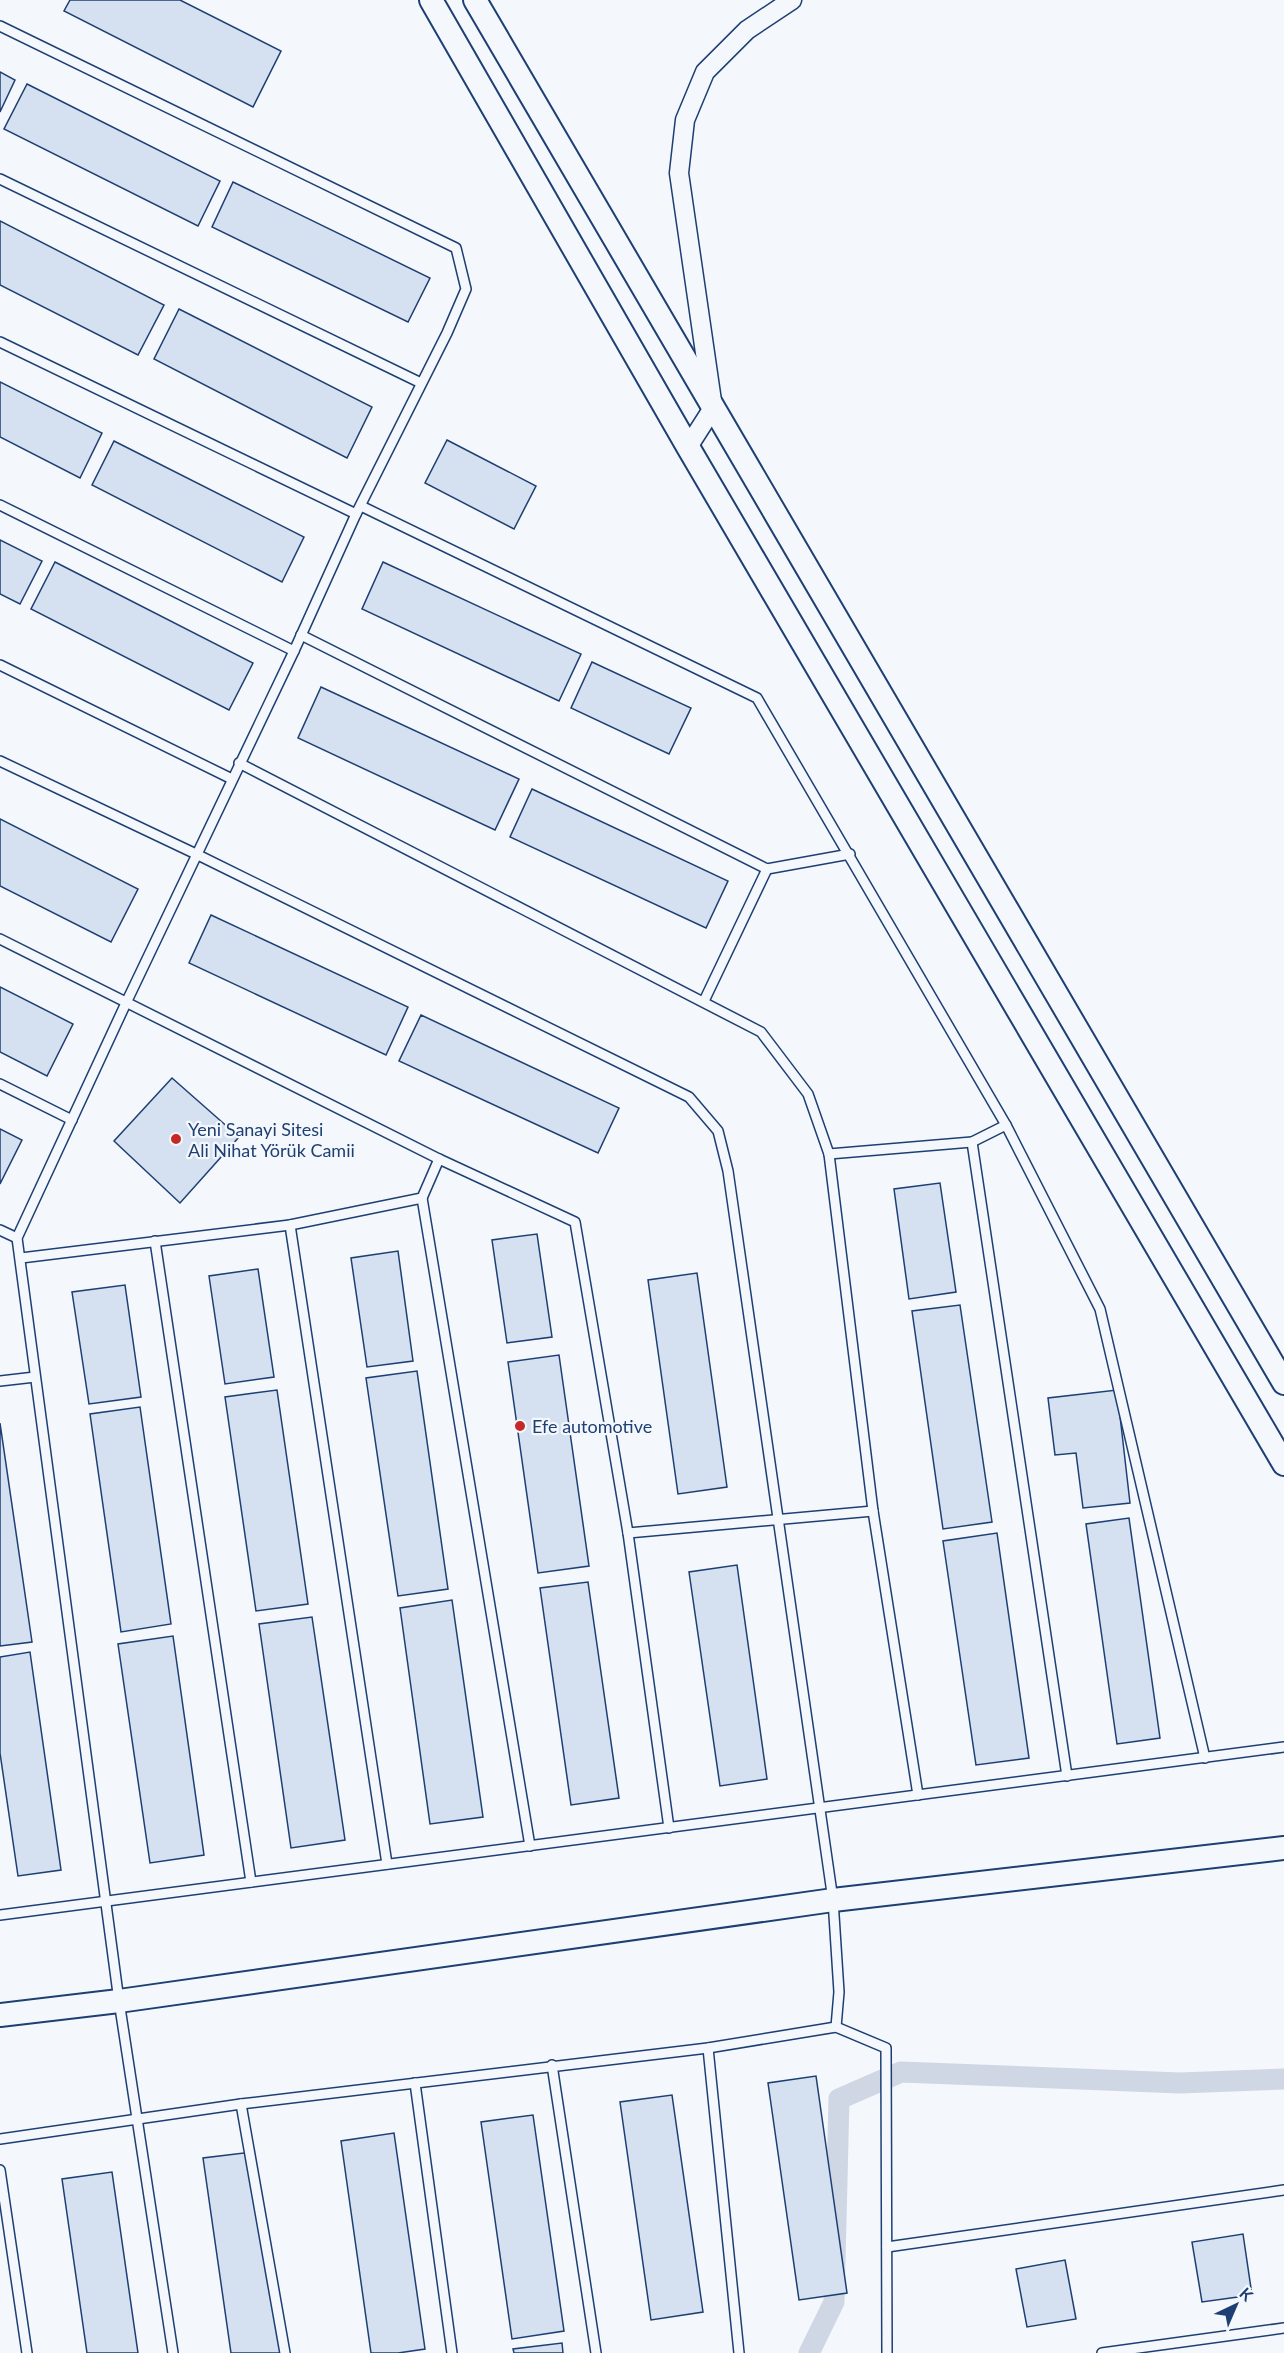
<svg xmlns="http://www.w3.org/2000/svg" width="1284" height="2353" font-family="Lato,sans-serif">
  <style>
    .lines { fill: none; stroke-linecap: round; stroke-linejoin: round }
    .canal { stroke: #cfd7e4; stroke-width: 21 }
    .building { fill: #d5e0f0; stroke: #1d3f73; stroke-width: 1.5 }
    .service-casing { stroke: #1d3f73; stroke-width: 12 }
    .minor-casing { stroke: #1d3f73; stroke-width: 21 }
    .tertiary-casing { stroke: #1d3f73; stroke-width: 26 }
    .service { stroke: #f4f7fb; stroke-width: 9 }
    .minor { stroke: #f4f7fb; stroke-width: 18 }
    .tertiary { stroke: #f4f7fb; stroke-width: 22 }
    .poi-dot { fill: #c62828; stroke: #f4f7fb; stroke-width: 2 }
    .labels { text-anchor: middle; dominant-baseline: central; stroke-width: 4.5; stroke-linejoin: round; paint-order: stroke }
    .poi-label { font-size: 18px; fill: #1d3f73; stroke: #f4f7fb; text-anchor: start }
  </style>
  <rect width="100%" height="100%" fill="#f4f7fb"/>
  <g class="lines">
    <!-- canal -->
    <path class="canal" d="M809,2353L834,2302L839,2099L901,2072L1180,2083L1284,2079"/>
  </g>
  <!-- building -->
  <g class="building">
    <path d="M70,0H180L281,51L253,107L64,11Z"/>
    <path d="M0,72L15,80L0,112Z"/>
    <path d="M27,84L220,181L198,226L4,129Z"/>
    <path d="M233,182L430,278L408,322L212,227Z"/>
    <path d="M0,221L164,305L138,355L0,285Z"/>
    <path d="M179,309L372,407L347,458L154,359Z"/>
    <path d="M0,382L102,433L80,478L0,437Z"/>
    <path d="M447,440L536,486L514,529L425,483Z"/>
    <path d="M114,441L304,537L282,582L92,485Z"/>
    <path d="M0,540L42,561L20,604L0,594Z"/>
    <path d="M55,562L253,663L229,710L31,609Z"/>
    <path d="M383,562L581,654L559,701L362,609Z"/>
    <path d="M592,662L691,708L669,754L571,708Z"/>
    <path d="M321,687L519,779L495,830L298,738Z"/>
    <path d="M532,789L728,881L706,928L510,837Z"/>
    <path d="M0,819L138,889L111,942L0,886Z"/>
    <path d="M211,915L408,1007L386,1055L189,963Z"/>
    <path d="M0,987L73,1024L47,1076L0,1052Z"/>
    <path d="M421,1015L619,1108L598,1153L399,1061Z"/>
    <path d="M172,1078L239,1137L180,1203L114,1141Z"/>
    <path d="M0,1129L22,1140L0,1184Z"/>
    <path d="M940,1183L956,1292L909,1299L894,1189Z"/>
    <path d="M537,1234L552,1337L507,1343L492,1240Z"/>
    <path d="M398,1251L413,1361L367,1367L351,1258Z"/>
    <path d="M258,1269L274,1377L225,1384L209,1276Z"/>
    <path d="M697,1273L727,1487L678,1494L648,1280Z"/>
    <path d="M125,1285L141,1397L89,1404L72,1292Z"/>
    <path d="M960,1305L992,1522L943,1529L912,1311Z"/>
    <path d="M559,1355L589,1566L538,1573L508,1362Z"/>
    <path d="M417,1371L448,1589L398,1596L366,1378Z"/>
    <path d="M277,1390L308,1604L256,1611L225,1397Z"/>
    <path d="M1117,1390L1130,1503L1083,1508L1076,1453L1055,1455L1048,1398Z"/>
    <path d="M140,1407L171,1624L121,1632L90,1414Z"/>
    <path d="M0,1423L32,1642L0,1646Z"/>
    <path d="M1129,1518L1160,1738L1117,1744L1086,1524Z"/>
    <path d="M997,1533L1029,1758L976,1765L943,1541Z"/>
    <path d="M737,1565L767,1779L720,1786L689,1572Z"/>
    <path d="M588,1582L619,1798L571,1805L540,1588Z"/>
    <path d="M452,1600L483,1817L430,1824L400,1608Z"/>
    <path d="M312,1617L345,1840L291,1848L259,1624Z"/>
    <path d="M173,1636L204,1855L150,1863L118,1644Z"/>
    <path d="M30,1652L61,1870L18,1876L0,1753V1657Z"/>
    <path d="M816,2076L847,2293L799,2300L768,2083Z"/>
    <path d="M672,2095L703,2312L651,2320L620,2102Z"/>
    <path d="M533,2115L564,2331L512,2339L481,2122Z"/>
    <path d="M394,2133L425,2349L398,2353H371L341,2141Z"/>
    <path d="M252,2152L281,2353H231L203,2158Z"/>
    <path d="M112,2172L138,2353H87L62,2179Z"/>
    <path d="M1243,2234L1252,2295L1202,2302L1192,2242Z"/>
    <path d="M1065,2260L1076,2319L1027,2327L1016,2269Z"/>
    <path d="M562,2343L563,2353H514L513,2349Z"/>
  </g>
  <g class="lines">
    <defs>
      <g id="service">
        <path d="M0,26L456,248L466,289L447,333L356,514L294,651L126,1003L17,1238L119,2001L173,2353"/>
        <path d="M0,179L421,383"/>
        <path d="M0,342L356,514"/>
        <path d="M0,505L294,651"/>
        <path d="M361,506L757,698L1006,1125L1100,1309L1205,1758"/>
        <path d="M301,635L767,869L850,854"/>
        <path d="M0,665L232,779"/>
        <path d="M0,761L196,854L689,1097L718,1131L728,1171L833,1900L839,1992L836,2027"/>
        <path d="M239,763L761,1032L808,1094L829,1154L873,1511L918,1795"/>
        <path d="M0,939L439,1159L575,1222L628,1533L669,1828"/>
        <path d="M704,1001L767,869"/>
        <path d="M0,1084L72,1120"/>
        <path d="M972,1142L1067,1776"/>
        <path d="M829,1154L972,1142L1006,1125"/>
        <path d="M422,1198L530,1846"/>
        <path d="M290,1225L387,1864"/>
        <path d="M0,1230L17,1238"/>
        <path d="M155,1241L251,1882"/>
        <path d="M21,1258L290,1225L422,1198L439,1159"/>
        <path d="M0,1381L35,1377"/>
        <path d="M628,1533L873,1511"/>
        <path d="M0,1915L1284,1747"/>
        <path d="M708,2048L739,2353"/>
        <path d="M552,2065L596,2353"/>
        <path d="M415,2083L452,2353"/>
        <path d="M241,2104L285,2353"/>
        <path d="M0,2139L241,2104L708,2048L836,2027L886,2048L887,2353"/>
        <path d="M0,2170L27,2353"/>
        <path d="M887,2247L1284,2190"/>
        <path d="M1102,2353L1284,2328"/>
      </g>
      <path id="minor" d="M688,447L713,408L679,173L685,120L705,72L747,30L792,0"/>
      <g id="tertiary">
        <path d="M431,0L688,447L1284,1464"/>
        <path d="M475,0L1284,1383"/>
        <path d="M0,2015L119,2001L833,1900L1284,1848"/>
      </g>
    </defs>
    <!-- service casing -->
    <use href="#service" class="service-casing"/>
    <!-- minor casing -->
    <use href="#minor" class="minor-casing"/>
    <!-- tertiary casing -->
    <use href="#tertiary" class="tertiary-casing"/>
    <!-- service -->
    <use href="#service" class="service"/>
    <!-- minor -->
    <use href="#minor" class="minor"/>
    <!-- tertiary -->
    <use href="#tertiary" class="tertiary"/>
  </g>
  <!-- markers -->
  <g class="poi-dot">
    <circle cx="176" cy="1139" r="6"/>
    <circle cx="520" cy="1426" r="6"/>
  </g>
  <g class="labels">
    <!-- poi labels -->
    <g class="poi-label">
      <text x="188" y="1129">Yeni Sanayi Sitesi<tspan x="188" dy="21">Ali Nihat Yörük Camii</tspan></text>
      <text x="532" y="1426">Efe automotive</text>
    </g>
  </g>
  <!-- north arrow -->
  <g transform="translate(1236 2305) rotate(44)" stroke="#f4f7fb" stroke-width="4.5" paint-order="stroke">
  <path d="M0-4.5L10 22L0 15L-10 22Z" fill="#1d3f73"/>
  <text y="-9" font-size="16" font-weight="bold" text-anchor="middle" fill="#1d3f73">K</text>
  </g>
</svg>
